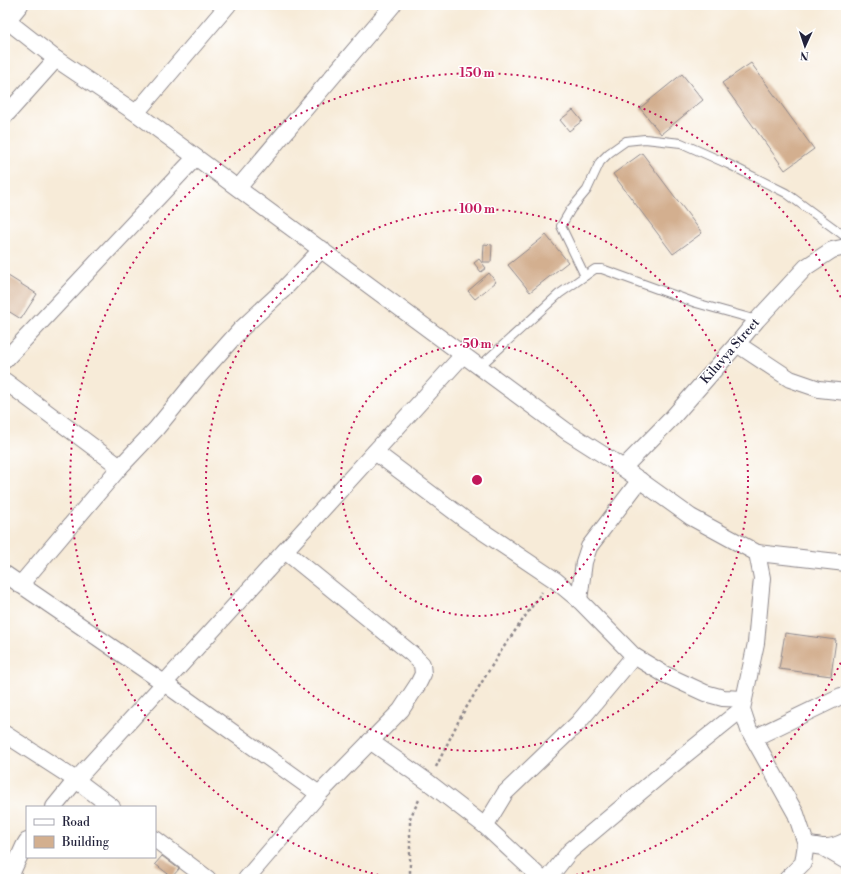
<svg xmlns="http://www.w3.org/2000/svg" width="851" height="884" font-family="'Libre Bodoni',serif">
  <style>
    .building { fill: #d3af8f }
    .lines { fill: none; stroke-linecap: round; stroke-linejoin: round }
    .lane-casing { stroke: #8c868a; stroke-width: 10 }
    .street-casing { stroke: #8c868a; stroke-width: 18 }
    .path { stroke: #8c868a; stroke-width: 2.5; stroke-dasharray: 3 3; stroke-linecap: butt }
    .lane { stroke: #fff; stroke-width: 8 }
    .street { stroke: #fff; stroke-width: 16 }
    .ring { fill: none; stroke: #c2185b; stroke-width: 2; stroke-dasharray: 2 4 }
    .labels { text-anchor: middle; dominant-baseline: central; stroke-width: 3; stroke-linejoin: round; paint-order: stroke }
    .street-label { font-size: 13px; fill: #22223b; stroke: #fff }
    .centre { fill: #c2185b; stroke: #fff; stroke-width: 2 }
    .ring-label { font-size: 12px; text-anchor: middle; font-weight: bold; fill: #c2185b; stroke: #fff; stroke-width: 3; stroke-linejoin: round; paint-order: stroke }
  </style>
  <rect width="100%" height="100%" fill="#fff"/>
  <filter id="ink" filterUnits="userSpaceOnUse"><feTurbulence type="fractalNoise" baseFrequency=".025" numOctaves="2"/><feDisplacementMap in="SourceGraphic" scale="8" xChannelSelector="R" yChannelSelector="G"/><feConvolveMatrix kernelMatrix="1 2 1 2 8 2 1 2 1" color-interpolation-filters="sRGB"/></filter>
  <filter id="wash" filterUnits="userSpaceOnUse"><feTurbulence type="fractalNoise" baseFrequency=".012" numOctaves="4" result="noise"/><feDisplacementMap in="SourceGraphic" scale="16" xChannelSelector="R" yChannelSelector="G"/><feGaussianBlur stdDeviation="0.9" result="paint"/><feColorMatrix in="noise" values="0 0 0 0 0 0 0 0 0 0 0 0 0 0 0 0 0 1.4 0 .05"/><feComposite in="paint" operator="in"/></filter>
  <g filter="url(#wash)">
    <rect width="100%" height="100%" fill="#f7ebd8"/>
    <g id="blocks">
      <!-- building -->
      <g class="building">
        <path d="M751,63L814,149L785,170L722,83Z"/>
        <path d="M682,74L703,100L661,134L640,108Z"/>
        <path d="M573,110L582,121L569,131L560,120Z"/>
        <path d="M642,153L702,233L673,254L613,174Z"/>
        <path d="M546,235L568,262L530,292L508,265Z"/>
        <path d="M484,244L492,245L491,262H483Z"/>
        <path d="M479,259L486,268L481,272L474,263Z"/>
        <path d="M489,273L496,282L475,299L468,291Z"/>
        <path d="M5,274L37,294L21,319L5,309Z"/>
        <path d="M785,633L836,640L831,676L779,669Z"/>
        <path d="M162,856L179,869L172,877L155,864Z"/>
      </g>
    </g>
  </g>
  <g filter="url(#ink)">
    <use href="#blocks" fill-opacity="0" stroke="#8c868a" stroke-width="1"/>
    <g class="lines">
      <defs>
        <g id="lane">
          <path d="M585,276L561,226L571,209L587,190L600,162L609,153L626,141L645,139L681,143L728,164L786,193L846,237"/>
          <path d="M479,367L559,294L595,269H602L696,303L757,320"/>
        </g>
        <g id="street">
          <path d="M5,19L56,59L136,113L569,433L613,461L691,517L757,553L762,578L756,643L742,709L749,730L796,814L806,844L803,863L787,879"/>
          <path d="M7,21L20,5"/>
          <path d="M136,113L228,5"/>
          <path d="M5,116L56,59"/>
          <path d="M238,188L393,5"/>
          <path d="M737,344L790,379L819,389L846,392"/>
          <path d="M5,360L195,158"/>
          <path d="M5,381L120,467"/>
          <path d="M375,452L467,521L555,580L579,600L634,656L664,674L705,693L723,698L744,699"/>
          <path d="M623,468L672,418L737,344L757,320L806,267L832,250L846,247"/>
          <path d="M757,553L846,563"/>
          <path d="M5,574L164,683L319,794"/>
          <path d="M20,585L120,467L156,429L200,375L241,329L282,291L322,249"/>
          <path d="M579,600L584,562L589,547L640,480"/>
          <path d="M5,734L76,780L112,807"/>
          <path d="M754,738L841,696L846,695"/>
          <path d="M370,741L428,782L485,826L542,879"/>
          <path d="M54,807L76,780L463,355"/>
          <path d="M485,826L505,793L578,723L634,656"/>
          <path d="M155,839L208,879"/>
          <path d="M806,844C824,848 830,849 846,841"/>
          <path d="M824,848L846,861"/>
          <path d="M9,879L24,846L27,841"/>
          <path d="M246,879L319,794L401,710L418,684L423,674L422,664L412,654L285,551"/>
          <path d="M548,879L570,851L670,767L742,709"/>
        </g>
      </defs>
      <!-- lane casing -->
      <use href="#lane" class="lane-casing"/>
      <!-- street casing -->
      <use href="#street" class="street-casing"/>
      <!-- path -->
      <g class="path">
        <path d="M436,767L460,718L499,654L542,592"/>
        <path d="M410,879V818L420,798"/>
      </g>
      <!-- lane -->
      <use href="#lane" class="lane"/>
      <!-- street -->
      <use href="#street" class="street"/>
    </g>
  </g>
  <!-- distance rings -->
  <g class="ring">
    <circle cx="477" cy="480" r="136"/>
    <circle cx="477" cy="480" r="271"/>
    <path d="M846 652A407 407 0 0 1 558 879M396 879A407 407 0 1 1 846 308"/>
  </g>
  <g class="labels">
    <!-- street labels -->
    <g class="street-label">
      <text transform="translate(730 351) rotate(-49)">Kiluvya Street</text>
    </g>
  </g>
  <circle cx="477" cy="480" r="6" class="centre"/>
  <g class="ring-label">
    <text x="477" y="77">150 m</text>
    <text x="477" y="213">100 m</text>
    <text x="477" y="348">50 m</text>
  </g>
  <!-- margin -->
  <rect width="851" height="884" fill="none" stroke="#fff" stroke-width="20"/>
  <!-- legend -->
  <rect x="26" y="806" width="130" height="52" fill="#ffffff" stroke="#a7a7b1"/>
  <rect x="34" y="819" width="20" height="6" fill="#ffffff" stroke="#a7a7b1"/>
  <text x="62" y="826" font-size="12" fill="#22223b">Road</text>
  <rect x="34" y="836" width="20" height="12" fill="#d3af8f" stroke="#a7a7b1"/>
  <text x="62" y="846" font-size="12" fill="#22223b">Building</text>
  <!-- north arrow -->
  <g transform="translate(805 46) rotate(183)" stroke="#ffffff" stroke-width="3" paint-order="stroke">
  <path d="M0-3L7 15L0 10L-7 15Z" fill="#22223b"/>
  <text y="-6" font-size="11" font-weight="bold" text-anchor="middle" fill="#22223b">N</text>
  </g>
</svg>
